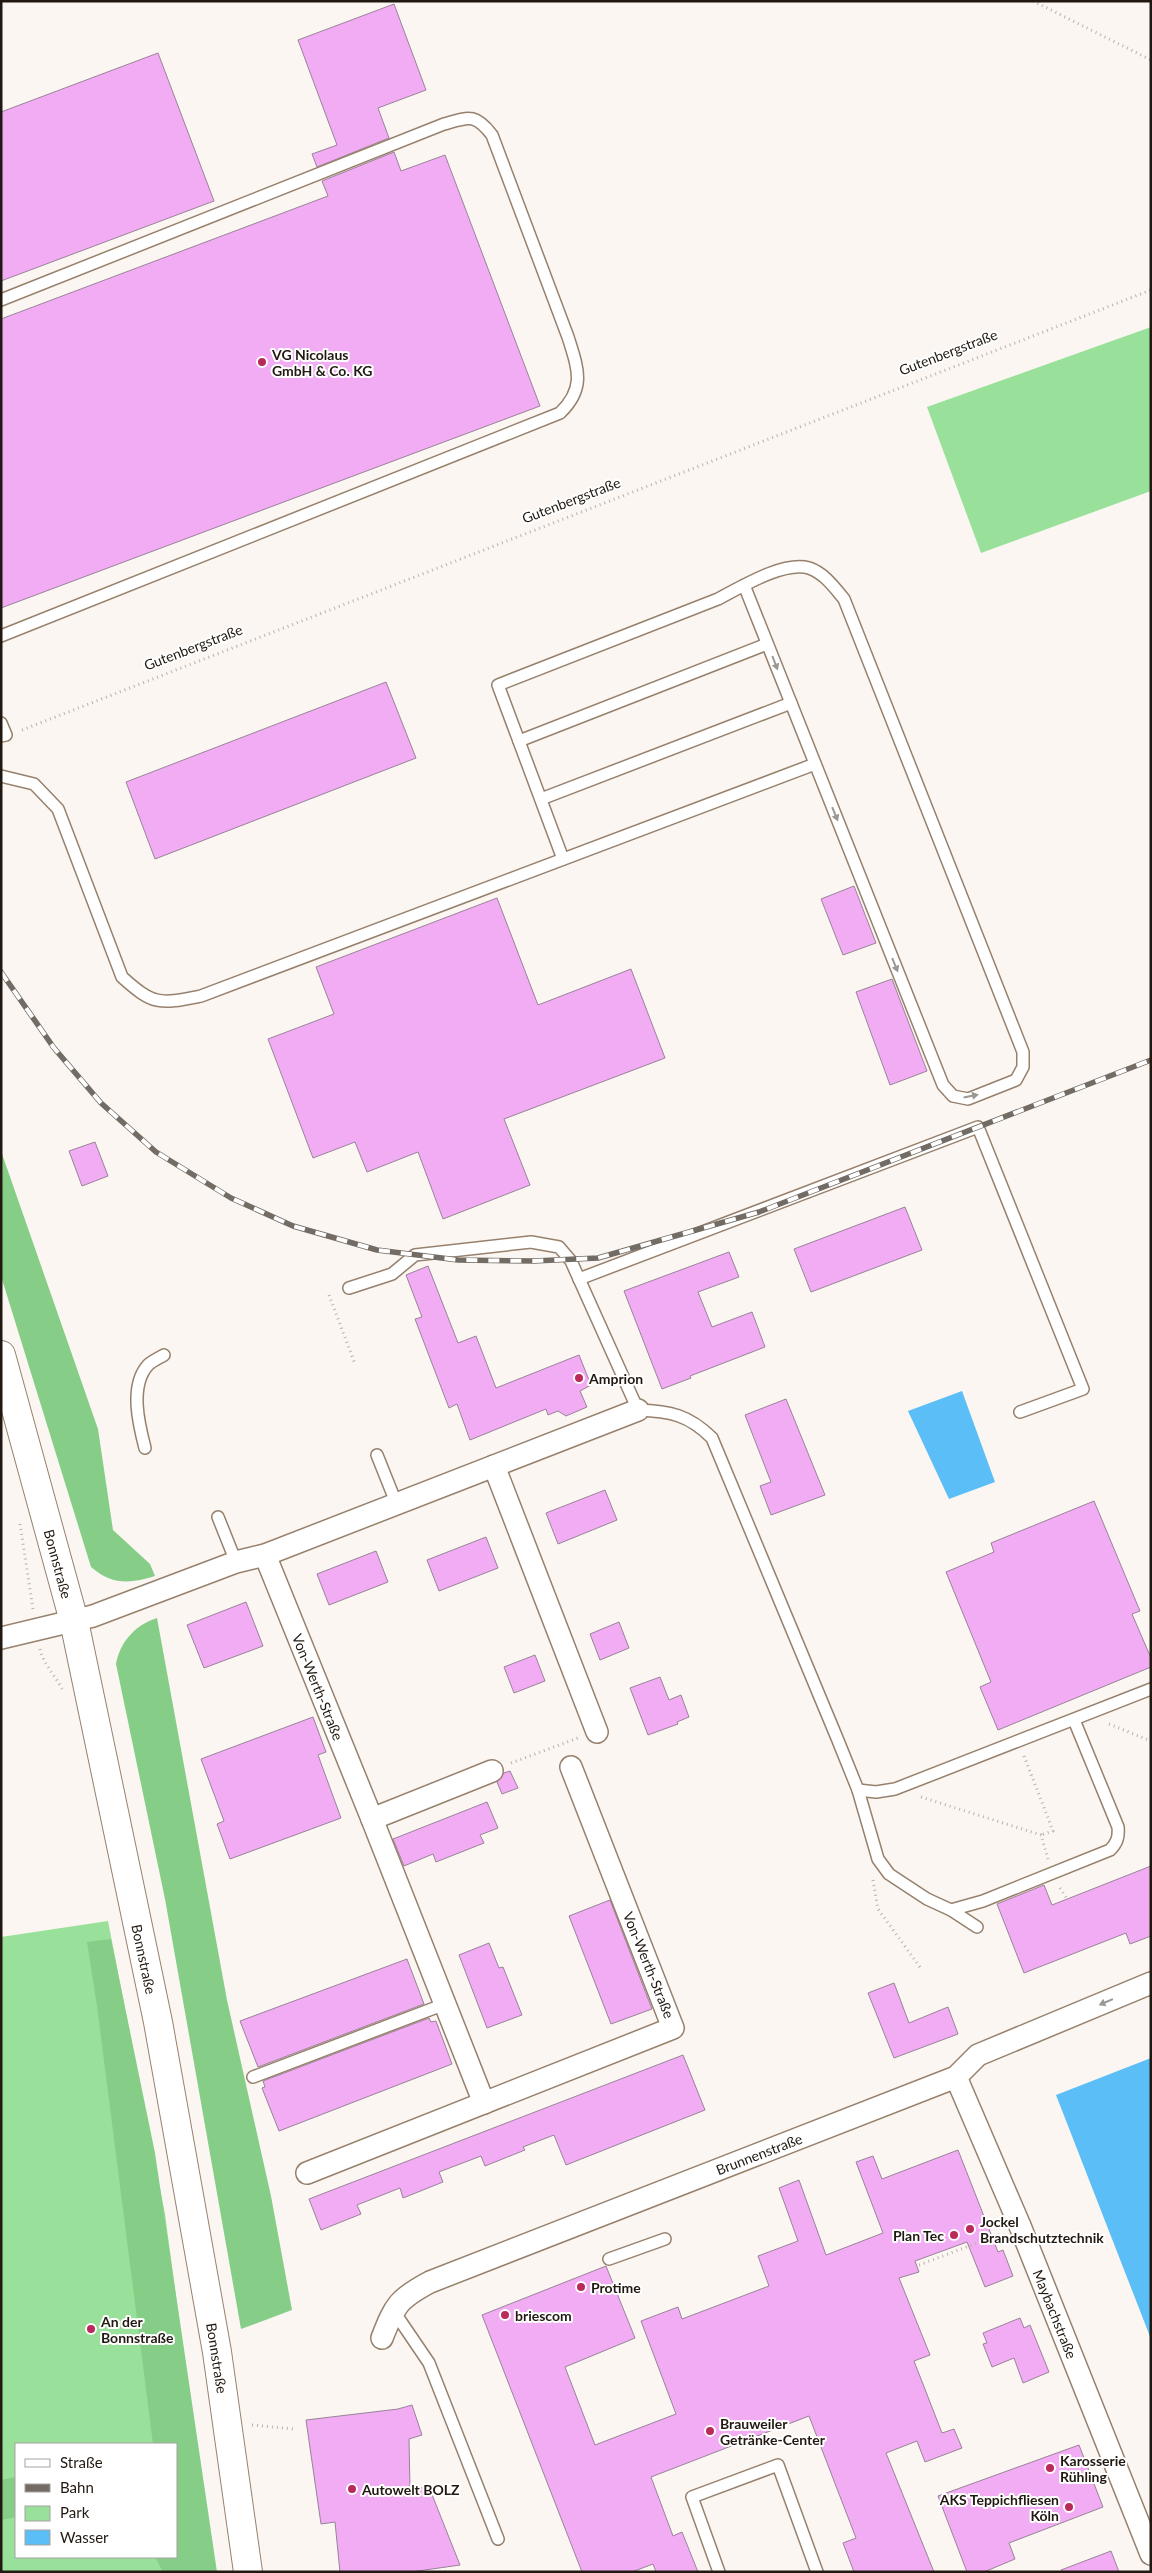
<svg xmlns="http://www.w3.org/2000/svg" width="1152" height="2573" font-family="Lato,sans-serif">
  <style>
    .green { fill: #99e09a; fill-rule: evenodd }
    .forest { fill: #86ce87 }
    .water { fill: #5cbef6 }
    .building { fill: #f1acf3; stroke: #988398 }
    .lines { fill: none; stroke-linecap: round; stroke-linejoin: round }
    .service-casing { stroke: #97816d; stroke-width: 14 }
    .minor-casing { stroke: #97816d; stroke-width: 24 }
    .secondary-casing { stroke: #97816d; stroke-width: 30 }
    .path { stroke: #b8b2ad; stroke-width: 3; stroke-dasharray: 1 4; stroke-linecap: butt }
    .service { stroke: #fff; stroke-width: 11 }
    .minor { stroke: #fff; stroke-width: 21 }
    .secondary { stroke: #fff; stroke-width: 28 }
    .rail-casing { stroke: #736c65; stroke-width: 5.5 }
    .rail { stroke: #fff; stroke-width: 4; stroke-dasharray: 11; stroke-linecap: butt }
    .oneway { fill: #9b9894 }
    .poi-dot { fill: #b92a5a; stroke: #fff; stroke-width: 2 }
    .labels { text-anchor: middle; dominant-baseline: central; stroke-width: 4; stroke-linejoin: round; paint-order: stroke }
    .street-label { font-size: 14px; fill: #211911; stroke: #fff }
    .poi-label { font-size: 14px; font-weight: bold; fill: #211911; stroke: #fff; text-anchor: start }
  </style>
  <rect width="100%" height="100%" fill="#fbf6f2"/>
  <!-- green -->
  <g class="green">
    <path d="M1151,327V491L981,553L927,407Z"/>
    <path d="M108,1921L165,2214L213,2572H1V1937ZM16,2444H176V2557H16Z"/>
  </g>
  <!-- forest -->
  <g class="forest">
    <path d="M1,1151L98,1429L113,1530L150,1564L155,1576C130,1584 112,1585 91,1567L1,1276Z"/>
    <path d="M157,1618L227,2000L271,2196L292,2310L241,2329L165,1899L116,1664C120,1642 135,1625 157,1618Z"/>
    <path d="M111,1939L155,2153L217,2572H163L155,2557H176V2444H153L97,2006L87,1942Z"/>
    <path d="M16,2477V2517L1,2520V2480Z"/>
  </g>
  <!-- water -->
  <g class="water">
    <path d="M962,1391L995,1482L949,1499L908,1411Z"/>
    <path d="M1151,2058V2339L1056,2095Z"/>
  </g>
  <!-- building -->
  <g class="building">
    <path d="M394,4L426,90L378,108L389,138L317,167L312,154L337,145L298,40Z"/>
    <path d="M158,53L214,201L1,281V112Z"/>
    <path d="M394,152L401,171L445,155L540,406L1,608V319L328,196L322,181Z"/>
    <path d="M386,682L416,758L155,859L126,782Z"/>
    <path d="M854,886L876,943L843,955L821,899Z"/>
    <path d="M497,898L538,1005L631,969L665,1058L504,1119L530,1185L443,1219L418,1152L367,1172L355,1142L313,1158L268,1039L334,1014L316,967Z"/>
    <path d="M892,979L927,1071L890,1085L856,992Z"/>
    <path d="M95,1142L108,1176L82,1186L69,1151Z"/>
    <path d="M905,1207L922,1250L811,1292L794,1249Z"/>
    <path d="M729,1252L739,1277L698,1292L712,1327L752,1312L765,1347L690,1376L691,1378L662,1389L624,1291Z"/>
    <path d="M428,1266L458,1343L476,1336L496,1388L579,1355L591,1385L580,1391L587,1407L566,1416L558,1411L548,1415L546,1409L470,1440L457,1404L449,1408L415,1319L422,1317L406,1275Z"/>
    <path d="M786,1399L825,1495L771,1515L760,1486L771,1482L745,1415Z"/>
    <path d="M605,1490L617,1520L558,1544L546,1513Z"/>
    <path d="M1094,1501L1140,1611L1132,1614L1151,1658V1667L998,1730L980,1687L991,1682L946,1572L994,1552L991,1543Z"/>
    <path d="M486,1537L498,1568L439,1591L427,1560Z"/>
    <path d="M376,1551L388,1582L329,1605L317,1574Z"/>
    <path d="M246,1602L263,1646L204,1668L187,1625Z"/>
    <path d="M619,1622L629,1648L600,1660L590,1634Z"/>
    <path d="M535,1655L545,1681L514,1693L504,1667Z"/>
    <path d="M660,1677L669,1700L681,1695L689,1717L677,1722L678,1724L648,1735L630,1688Z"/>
    <path d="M313,1717L326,1752L318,1755L341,1818L230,1859L217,1824L224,1821L201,1759Z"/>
    <path d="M510,1771L518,1788L502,1794L497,1782L504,1773Z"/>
    <path d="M487,1802L498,1828L480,1835L484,1843L436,1862L433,1854L404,1866L393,1839Z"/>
    <path d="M1151,1866V1936L1130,1944L1126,1933L1024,1973L997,1904L1044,1885L1052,1905Z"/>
    <path d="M610,1900L652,2009L611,2024L569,1916Z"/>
    <path d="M489,1943L499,1968L503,1967L522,2015L487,2028L459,1955Z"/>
    <path d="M407,1959L424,2004L258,2067L240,2021Z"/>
    <path d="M894,1983L909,2023L948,2007L958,2034L894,2058L868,1993Z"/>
    <path d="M429,2018L431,2022L436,2021L452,2064L279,2131L262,2088L265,2087L263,2081Z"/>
    <path d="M683,2055L705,2110L566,2165L554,2135L523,2147L525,2150L485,2166L481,2156L439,2172L443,2182L403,2198L400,2188L357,2205L361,2214L321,2230L309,2199Z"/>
    <path d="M958,2150L998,2252L1003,2250L1013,2276L985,2287L967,2242L915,2261L919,2272L899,2278L930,2355L914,2361L942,2433L954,2429L962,2448L925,2462L917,2441L886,2453L934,2572H854L843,2543L856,2538L809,2416L651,2477L673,2536L682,2532L698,2572H656L653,2564L632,2572H582L482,2315L606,2266L635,2338L565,2367L595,2445L676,2414L641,2321L678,2307L682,2319L769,2286L758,2256L798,2241L779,2188L799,2180L826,2255L883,2233L856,2162L873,2156L882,2179Z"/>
    <path d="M1020,2318L1024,2328L1030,2325L1049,2372L1023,2383L1014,2358L992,2367L983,2344L987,2343L983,2333Z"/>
    <path d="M412,2405L422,2435L409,2439L410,2489L429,2487L460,2565L411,2572H340L335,2522L321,2524L306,2420L398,2409Z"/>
    <path d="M1079,2445L1103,2507L1009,2543L1015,2559L984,2572H967L938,2496Z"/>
    <path d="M1111,2551L1119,2572H1062L1061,2570Z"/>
  </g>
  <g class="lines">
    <defs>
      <g id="service">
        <path d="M1,300L444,124C469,117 475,113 492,135L568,337C578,369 586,388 560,413L1,636"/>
        <path d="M1,723L6,735L1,736"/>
        <path d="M519,741L767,644"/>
        <path d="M1,776L34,784L58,809L122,977C154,1006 160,1004 201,996L815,764"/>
        <path d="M541,799L791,703"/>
        <path d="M563,859L498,685L718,599C741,587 783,561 809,568C824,573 834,587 844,599L1023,1052V1067L1016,1080L968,1099L953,1096L943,1085L744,585"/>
        <path d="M579,1279L978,1127L1083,1389L1020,1412"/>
        <path d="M349,1288L392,1274L415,1255L531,1242L559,1247L571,1261L638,1410C670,1411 689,1415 712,1438L837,1738L858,1790L878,1859L889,1874L927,1899L951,1910L983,1901L1110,1850C1117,1843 1119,1837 1118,1827L1074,1720"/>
        <path d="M145,1448C139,1425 129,1386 148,1365C152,1361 159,1358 164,1355"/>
        <path d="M377,1455L397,1505"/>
        <path d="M218,1517L236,1562"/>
        <path d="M858,1790L876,1792L895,1789L1151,1689"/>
        <path d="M951,1910L977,1927"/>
        <path d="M253,2077L445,2004"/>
        <path d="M609,2259L665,2239"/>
        <path d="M393,2310L429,2363L498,2539"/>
        <path d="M719,2572L692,2497L778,2465L817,2572"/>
      </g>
      <g id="minor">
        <path d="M494,1466L597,1732"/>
        <path d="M265,1555L372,1819L484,2103"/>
        <path d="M1,1638L93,1616L236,1562L265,1555L638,1410"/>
        <path d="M372,1819L492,1771"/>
        <path d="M956,2077L1020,2226L1151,2554"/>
        <path d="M307,2173L673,2028L571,1767"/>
        <path d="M382,2338C395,2305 398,2299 430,2282L956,2077L978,2055L1151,1983"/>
      </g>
      <path id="secondary" d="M1,1355L74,1621L158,2022L217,2352L248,2572"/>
    </defs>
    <!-- service casing -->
    <use href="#service" class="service-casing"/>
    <!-- minor casing -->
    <use href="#minor" class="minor-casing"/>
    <!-- secondary casing -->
    <use href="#secondary" class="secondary-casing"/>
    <!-- path -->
    <g class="path">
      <path d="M1033,1L1151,60"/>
      <path d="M22,730L1151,290"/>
      <path d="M329,1295L355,1364"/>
      <path d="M20,1524L33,1609"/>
      <path d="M40,1649C43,1664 55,1675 62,1689"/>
      <path d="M1109,1724L1151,1741"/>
      <path d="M1024,1756L1053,1831L1041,1835"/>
      <path d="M511,1763L578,1738"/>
      <path d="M921,1797L1041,1835L1048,1859"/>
      <path d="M873,1880L878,1909L922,1970"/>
      <path d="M1060,1888L1067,1899"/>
      <path d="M919,2265L1001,2234"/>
      <path d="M252,2425L294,2429"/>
    </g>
    <!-- service -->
    <use href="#service" class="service"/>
    <!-- minor -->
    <use href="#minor" class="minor"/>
    <!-- secondary -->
    <use href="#secondary" class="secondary"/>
    <defs>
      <path id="rail" d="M1,972L54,1048L101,1103L156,1152L231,1198L293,1226L377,1250L458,1260L534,1261L598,1258L759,1212L1151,1060"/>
    </defs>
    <!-- rail casing -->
    <use href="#rail" class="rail-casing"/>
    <!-- rail -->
    <use href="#rail" class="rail"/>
  </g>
  <!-- one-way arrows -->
  <defs><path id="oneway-solid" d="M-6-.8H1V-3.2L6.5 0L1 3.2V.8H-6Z" transform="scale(1.25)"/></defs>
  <g class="oneway">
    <use href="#oneway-solid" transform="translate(775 663) rotate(69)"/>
    <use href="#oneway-solid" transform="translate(835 814) rotate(68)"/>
    <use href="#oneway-solid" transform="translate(895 965) rotate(68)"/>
    <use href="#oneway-solid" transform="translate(971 1096) rotate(-11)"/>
    <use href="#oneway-solid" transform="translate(1106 2002) rotate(157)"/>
  </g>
  <!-- markers -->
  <g class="poi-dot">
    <circle cx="262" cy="362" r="5"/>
    <circle cx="579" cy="1378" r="5"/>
    <circle cx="970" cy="2229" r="5"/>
    <circle cx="954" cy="2235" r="5"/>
    <circle cx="581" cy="2287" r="5"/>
    <circle cx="505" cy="2315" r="5"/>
    <circle cx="91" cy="2329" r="5"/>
    <circle cx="710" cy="2431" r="5"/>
    <circle cx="1050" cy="2468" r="5"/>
    <circle cx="352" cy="2489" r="5"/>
    <circle cx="1069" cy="2507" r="5"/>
  </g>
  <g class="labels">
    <!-- street labels -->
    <g class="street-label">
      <text transform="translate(948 352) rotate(-21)">Gutenbergstraße</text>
      <text transform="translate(571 500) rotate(-21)">Gutenbergstraße</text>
      <text transform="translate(193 647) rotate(-21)">Gutenbergstraße</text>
      <text transform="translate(58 1564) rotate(75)">Bonnstraße</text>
      <text transform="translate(318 1687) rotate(68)">Von-Werth-Straße</text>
      <text transform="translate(144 1959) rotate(78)">Bonnstraße</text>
      <text transform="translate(649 1965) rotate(68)">Von-Werth-Straße</text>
      <text transform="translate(759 2154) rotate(-21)">Brunnenstraße</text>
      <text transform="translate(1055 2314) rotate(68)">Maybachstraße</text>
      <text transform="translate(217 2358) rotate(81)">Bonnstraße</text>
    </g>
    <!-- poi labels -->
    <g class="poi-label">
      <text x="272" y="354">VG Nicolaus<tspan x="272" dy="16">GmbH &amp; Co. KG</tspan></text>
      <text x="589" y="1378">Amprion</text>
      <text x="980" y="2221">Jockel<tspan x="980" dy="16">Brandschutztechnik</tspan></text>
      <text x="944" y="2235" text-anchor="end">Plan Tec</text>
      <text x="591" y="2287">Protime</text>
      <text x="515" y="2315">briescom</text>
      <text x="101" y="2321">An der<tspan x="101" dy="16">Bonnstraße</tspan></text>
      <text x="720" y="2423">Brauweiler<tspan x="720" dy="16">Getränke-Center</tspan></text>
      <text x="1060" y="2460">Karosserie<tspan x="1060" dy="16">Rühling</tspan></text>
      <text x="362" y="2489">Autowelt BOLZ</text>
      <text x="1059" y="2499" text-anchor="end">AKS Teppichfliesen<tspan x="1059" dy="16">Köln</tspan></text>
    </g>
  </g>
  <!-- border -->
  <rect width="1152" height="2573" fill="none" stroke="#211911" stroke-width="5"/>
  <!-- legend -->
  <rect x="15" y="2443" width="162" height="115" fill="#ffffff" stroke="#a6a3a0"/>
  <rect x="25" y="2459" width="25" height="8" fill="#ffffff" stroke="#a6a3a0"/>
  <text x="60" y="2468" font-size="15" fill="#211911">Straße</text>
  <rect x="25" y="2484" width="25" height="8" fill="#736c65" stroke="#a6a3a0"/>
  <text x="60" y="2493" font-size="15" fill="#211911">Bahn</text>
  <rect x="25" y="2506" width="25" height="15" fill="#99e09a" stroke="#a6a3a0"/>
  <text x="60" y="2518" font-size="15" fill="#211911">Park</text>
  <rect x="25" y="2530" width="25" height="15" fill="#5cbef6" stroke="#a6a3a0"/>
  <text x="60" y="2543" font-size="15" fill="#211911">Wasser</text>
</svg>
